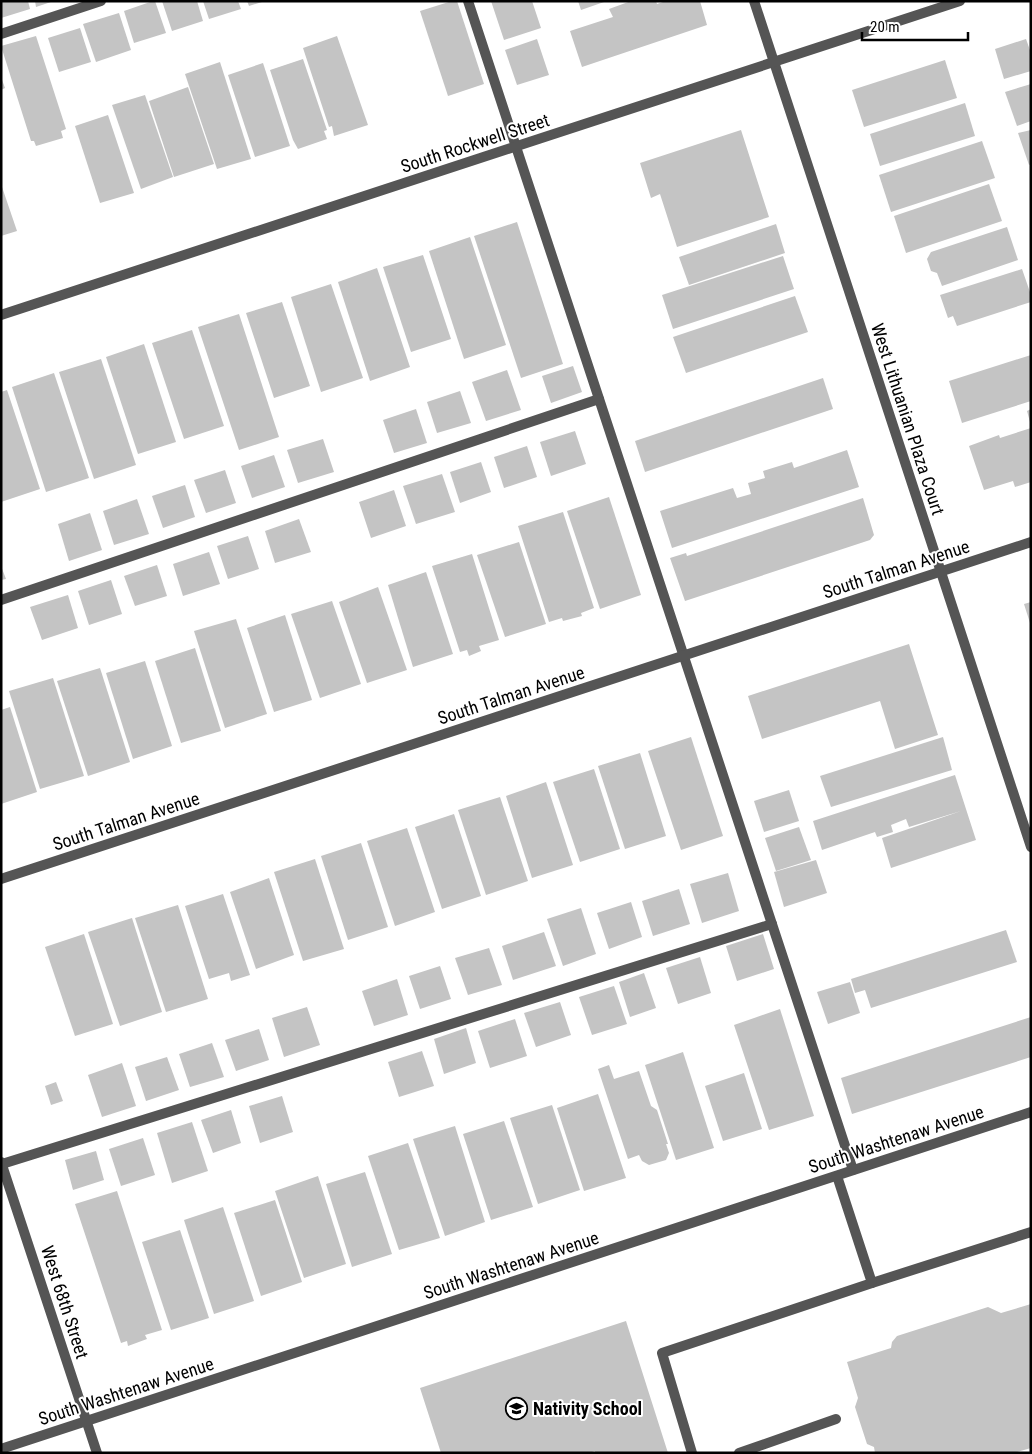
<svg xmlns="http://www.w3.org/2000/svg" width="1032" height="1454" font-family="'Roboto Condensed',sans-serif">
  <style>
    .building { fill: #c4c4c4 }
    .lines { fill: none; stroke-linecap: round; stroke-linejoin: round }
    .service { stroke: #555; stroke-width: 10 }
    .minor { stroke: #555; stroke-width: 10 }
    .labels { text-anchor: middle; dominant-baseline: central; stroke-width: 4; stroke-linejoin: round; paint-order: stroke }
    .street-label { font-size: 18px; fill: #000; stroke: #fff }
    .poi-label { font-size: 18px; font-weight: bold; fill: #000; stroke: #fff; text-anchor: start }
  </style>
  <rect width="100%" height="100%" fill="#fff"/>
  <!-- building -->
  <g class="building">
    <path d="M1,1H28L30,9L1,18Z"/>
    <path d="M35,1H51V2L36,7Z"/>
    <path d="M153,1H155L166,33L134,43L124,11Z"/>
    <path d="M162,1H197L203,21L172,31Z"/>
    <path d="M203,1H238L241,9L209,19Z"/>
    <path d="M247,1H262V2L249,6Z"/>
    <path d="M452,1H457L484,84L448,96L420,11Z"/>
    <path d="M491,1H532L541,28L504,40Z"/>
    <path d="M578,1H604V2L581,10Z"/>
    <path d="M631,1H656L657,4L666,1H700L707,25L582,67L570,31L613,17L609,9Z"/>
    <path d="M119,13L131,50L96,62L83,24Z"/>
    <path d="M80,28L91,62L59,72L48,38Z"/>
    <path d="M36,36L66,129L61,131L63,138L36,146L34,141H31L1,46Z"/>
    <path d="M337,36L368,125L334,136L332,126L329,127L303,48Z"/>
    <path d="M537,39L549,75L517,85L505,50Z"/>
    <path d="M1026,39L1031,53V71L1004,79L995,49Z"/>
    <path d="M303,59L327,130L324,131L327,139L298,149L293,140L270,70Z"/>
    <path d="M945,60L957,98L864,127L852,90Z"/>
    <path d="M220,62L251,159L217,169L185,74Z"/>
    <path d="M263,63L290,146L255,157L228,75Z"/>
    <path d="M1,77L5,88L1,90Z"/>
    <path d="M1031,84V121L1017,126L1005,92Z"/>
    <path d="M188,87L214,164L174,177L149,101Z"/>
    <path d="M145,95L173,177L141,189L112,105Z"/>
    <path d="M965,103L975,136L880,166L870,134Z"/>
    <path d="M108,115L134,193L100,203L75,126Z"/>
    <path d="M741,130L769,217L677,247L660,194L651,198L640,163Z"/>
    <path d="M1031,130V164L1029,165L1018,133Z"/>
    <path d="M982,141L995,178L891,212L879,175Z"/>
    <path d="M1,184L17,231L1,236Z"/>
    <path d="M989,184L1002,221L906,253L894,216Z"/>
    <path d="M517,222L563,364L521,378L474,236Z"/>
    <path d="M776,224L785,253L689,285L679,257Z"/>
    <path d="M1007,227L1018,260L942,286L937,273L931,271L927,259L931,252Z"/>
    <path d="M470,237L506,345L464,359L429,251Z"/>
    <path d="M423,255L451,339L411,352L383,267Z"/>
    <path d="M783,256L794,289L673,329L662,295Z"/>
    <path d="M377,268L410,367L370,381L338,282Z"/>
    <path d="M1022,269L1031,295V302L957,326L953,316L948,318L940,295Z"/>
    <path d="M331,284L363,378L321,392L291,297Z"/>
    <path d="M795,296L808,332L686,373L673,337Z"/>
    <path d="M282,302L310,386L274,398L246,313Z"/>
    <path d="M239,314L279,437L239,450L198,327Z"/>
    <path d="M192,330L224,426L184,439L152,343Z"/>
    <path d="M144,344L176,442L138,454L106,357Z"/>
    <path d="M1031,355V401L962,423L949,381Z"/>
    <path d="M101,359L136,465L94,479L59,372Z"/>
    <path d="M573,366L582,392L551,403L542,376Z"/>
    <path d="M507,370L521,410L486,421L472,382Z"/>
    <path d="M54,373L89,478L46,492L12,387Z"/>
    <path d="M823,378L833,409L645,472L635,441Z"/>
    <path d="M7,390L40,489L1,502V392Z"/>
    <path d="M460,391L471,423L437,433L427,402Z"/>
    <path d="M416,409L427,443L394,453L383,420Z"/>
    <path d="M1031,409V422H1030L1027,411Z"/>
    <path d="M1031,428V482L1015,487L1013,481L984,490L969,446L999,435L1000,438Z"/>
    <path d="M575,431L586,464L551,476L540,442Z"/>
    <path d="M323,439L334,472L298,483L287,450Z"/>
    <path d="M527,446L537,477L504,488L494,457Z"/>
    <path d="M847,450L859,487L672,548L660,511L733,488L737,498L751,494L748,483L765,478L763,471L792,462L794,468Z"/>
    <path d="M274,455L285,487L252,498L241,466Z"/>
    <path d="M481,462L491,492L460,503L450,472Z"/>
    <path d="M225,470L236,503L206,513L194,480Z"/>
    <path d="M442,474L455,512L416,524L403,486Z"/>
    <path d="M185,485L195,517L163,528L152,496Z"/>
    <path d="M394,490L406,526L371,538L359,502Z"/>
    <path d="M609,497L641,595L600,609L567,511Z"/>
    <path d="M863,498L874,535L870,540L685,601L670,558L686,553L687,556Z"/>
    <path d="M137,499L149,534L114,545L103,511Z"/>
    <path d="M563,512L594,608L581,613L582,616L563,621L562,618L549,622L518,526Z"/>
    <path d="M90,513L102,550L69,561L58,524Z"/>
    <path d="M299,519L311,552L275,563L265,531Z"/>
    <path d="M248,536L259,569L228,579L217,546Z"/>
    <path d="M519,542L546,624L505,637L477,555Z"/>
    <path d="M209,552L220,584L183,596L173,564Z"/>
    <path d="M472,554L499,640L479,646L481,651L469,656L467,650L460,652L432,566Z"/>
    <path d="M157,565L167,596L135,606L124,576Z"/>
    <path d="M1,566L6,579L1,580Z"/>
    <path d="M426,572L453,654L413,667L388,585Z"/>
    <path d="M111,580L122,614L89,625L78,591Z"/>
    <path d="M378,587L407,670L367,683L339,602Z"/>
    <path d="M68,595L78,628L42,640L30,607Z"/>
    <path d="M332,601L361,684L320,698L291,614Z"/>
    <path d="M1031,602V623H1030L1024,604Z"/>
    <path d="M285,615L312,700L274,712L247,628Z"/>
    <path d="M236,619L267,714L225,728L194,631Z"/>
    <path d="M909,644L938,735L895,749L880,701L762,739L748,696Z"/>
    <path d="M195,648L221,731L181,743L155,661Z"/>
    <path d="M145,661L172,746L133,759L106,673Z"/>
    <path d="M100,668L130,762L88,776L57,681Z"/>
    <path d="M53,678L84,776L40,789L9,691Z"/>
    <path d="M10,707L37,792L1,804V710Z"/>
    <path d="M691,737L723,836L681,850L648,751Z"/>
    <path d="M943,737L952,770L831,807L820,776Z"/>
    <path d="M640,753L666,836L625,849L598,766Z"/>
    <path d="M594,769L620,849L580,862L553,782Z"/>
    <path d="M955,775L976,840L891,868L882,838L961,811L909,827L906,819L891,825L893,832L877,837L875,832L822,850L813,821Z"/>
    <path d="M546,782L573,865L532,878L506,796Z"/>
    <path d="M789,790L799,821L764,832L754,801Z"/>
    <path d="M500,797L528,881L486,895L458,810Z"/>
    <path d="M454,814L481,896L442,909L415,827Z"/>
    <path d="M799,827L811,860L776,871L765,838Z"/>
    <path d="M407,828L435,912L395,926L367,841Z"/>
    <path d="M361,843L388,927L348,940L321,856Z"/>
    <path d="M315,859L344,949L303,961L274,872Z"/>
    <path d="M816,860L827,893L784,907L774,872Z"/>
    <path d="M728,873L739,911L702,923L690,884Z"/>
    <path d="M269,878L294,955L256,969L230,892Z"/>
    <path d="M679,889L690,924L653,936L642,901Z"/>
    <path d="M223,894L250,975L231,981L229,973L209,979L185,906Z"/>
    <path d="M631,902L642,937L609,949L597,913Z"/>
    <path d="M178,905L208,999L166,1012L135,918Z"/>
    <path d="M581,908L596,954L563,966L547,919Z"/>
    <path d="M132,918L162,1012L120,1026L88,932Z"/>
    <path d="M1006,930L1017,962L871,1008L865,990L855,993L851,979Z"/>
    <path d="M544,932L556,966L513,980L502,946Z"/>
    <path d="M84,934L113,1024L75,1036L45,947Z"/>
    <path d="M763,934L774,969L737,981L726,946Z"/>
    <path d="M489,948L502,985L468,995L455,958Z"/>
    <path d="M700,957L711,993L678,1004L666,968Z"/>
    <path d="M440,966L451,999L420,1009L409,976Z"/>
    <path d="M644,973L656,1008L630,1017L619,982Z"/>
    <path d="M397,979L408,1015L374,1026L362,991Z"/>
    <path d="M850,982L860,1013L828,1024L817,992Z"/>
    <path d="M614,986L627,1024L592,1035L579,997Z"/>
    <path d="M560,1002L571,1035L536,1047L524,1013Z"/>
    <path d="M307,1007L320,1045L284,1057L272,1018Z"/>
    <path d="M780,1009L814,1116L769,1130L734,1025Z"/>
    <path d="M1031,1017V1057L852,1114L841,1078Z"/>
    <path d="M515,1019L527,1056L490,1068L478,1031Z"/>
    <path d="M466,1028L476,1063L444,1074L434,1039Z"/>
    <path d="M259,1029L269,1060L236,1071L225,1040Z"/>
    <path d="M212,1043L224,1077L190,1087L179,1054Z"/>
    <path d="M422,1051L434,1086L399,1097L388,1062Z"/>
    <path d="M683,1052L714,1148L676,1160L645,1065Z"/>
    <path d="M167,1057L179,1090L146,1101L135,1067Z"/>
    <path d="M122,1063L136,1106L102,1117L88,1075Z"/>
    <path d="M609,1065L614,1079L639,1071L651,1106L657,1110L668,1144H666L669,1153L666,1160L649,1165L642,1161L639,1155L628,1159L598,1069Z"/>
    <path d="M744,1073L762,1129L723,1141L705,1086Z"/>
    <path d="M56,1082L63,1101L51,1105L45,1086Z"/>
    <path d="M598,1094L626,1178L584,1191L557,1108Z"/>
    <path d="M282,1096L293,1132L260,1143L249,1106Z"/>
    <path d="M552,1105L580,1190L538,1204L510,1118Z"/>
    <path d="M231,1110L241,1143L213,1153L201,1120Z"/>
    <path d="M504,1121L533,1207L491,1220L463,1134Z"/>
    <path d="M192,1122L208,1171L172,1183L157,1133Z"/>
    <path d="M455,1126L485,1222L445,1236L413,1139Z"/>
    <path d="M143,1138L155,1175L121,1186L109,1149Z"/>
    <path d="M408,1143L440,1238L399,1250L368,1156Z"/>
    <path d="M96,1151L104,1180L73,1190L65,1160Z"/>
    <path d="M365,1172L392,1254L352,1267L326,1184Z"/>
    <path d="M318,1176L346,1264L304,1278L275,1191Z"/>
    <path d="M117,1191L162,1330L145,1335L147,1339L128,1346L127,1341L121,1343L75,1204Z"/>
    <path d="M275,1200L302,1282L261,1296L234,1213Z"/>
    <path d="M223,1207L254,1301L214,1314L184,1220Z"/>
    <path d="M180,1230L209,1318L171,1330L142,1242Z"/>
    <path d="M1031,1304V1448L1013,1453H875L874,1447L867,1444L855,1407L858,1398L847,1362L891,1348L892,1342L897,1336L988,1307L1001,1313Z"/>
    <path d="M626,1321L668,1453H595V1451L589,1453H441L420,1388Z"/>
  </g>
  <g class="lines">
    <!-- service -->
    <g class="service">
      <path d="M468,1L853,1170"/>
      <path d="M1,34L101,1"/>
      <path d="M1,600L599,399"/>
      <path d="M2,1164L772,924"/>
      <path d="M872,1283L1031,1232"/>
      <path d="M692,1453L662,1353L872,1283L837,1176"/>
      <path d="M739,1453L836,1419"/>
    </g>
    <!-- minor -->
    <g class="minor">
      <path d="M754,1L1031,847"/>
      <path d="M1,315L960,1"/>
      <path d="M1,879L1031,542"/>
      <path d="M1,1162L97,1453"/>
      <path d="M1,1449L1031,1112"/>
    </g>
  </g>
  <!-- icons -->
  <defs>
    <symbol id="school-ring" viewBox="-11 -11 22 22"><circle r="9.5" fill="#fff" stroke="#000" stroke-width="1.5"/><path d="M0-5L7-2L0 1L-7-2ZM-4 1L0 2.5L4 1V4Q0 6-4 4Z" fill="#000"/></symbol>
  </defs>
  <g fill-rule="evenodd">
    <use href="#school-ring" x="504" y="1396" width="25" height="25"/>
  </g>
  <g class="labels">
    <!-- street labels -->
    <g class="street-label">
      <text transform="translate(475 143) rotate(-18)">South Rockwell Street</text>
      <text transform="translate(908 419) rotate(72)">West Lithuanian Plaza Court</text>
      <text transform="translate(896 569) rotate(-18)">South Talman Avenue</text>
      <text transform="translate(511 695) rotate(-18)">South Talman Avenue</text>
      <text transform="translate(126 821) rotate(-18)">South Talman Avenue</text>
      <text transform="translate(896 1139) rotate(-18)">South Washtenaw Avenue</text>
      <text transform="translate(511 1265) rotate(-18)">South Washtenaw Avenue</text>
      <text transform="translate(65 1302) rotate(72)">West 68th Street</text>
      <text transform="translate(126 1391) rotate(-18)">South Washtenaw Avenue</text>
    </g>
    <!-- poi labels -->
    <g class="poi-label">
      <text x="533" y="1408">Nativity School</text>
    </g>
  </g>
  <!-- border -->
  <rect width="1032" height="1454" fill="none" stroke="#000000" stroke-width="5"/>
  <!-- scale -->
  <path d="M862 32v8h106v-8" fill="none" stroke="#000000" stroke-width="2.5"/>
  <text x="870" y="32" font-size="15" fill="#000000" stroke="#ffffff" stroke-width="4" paint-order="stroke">20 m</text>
</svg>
